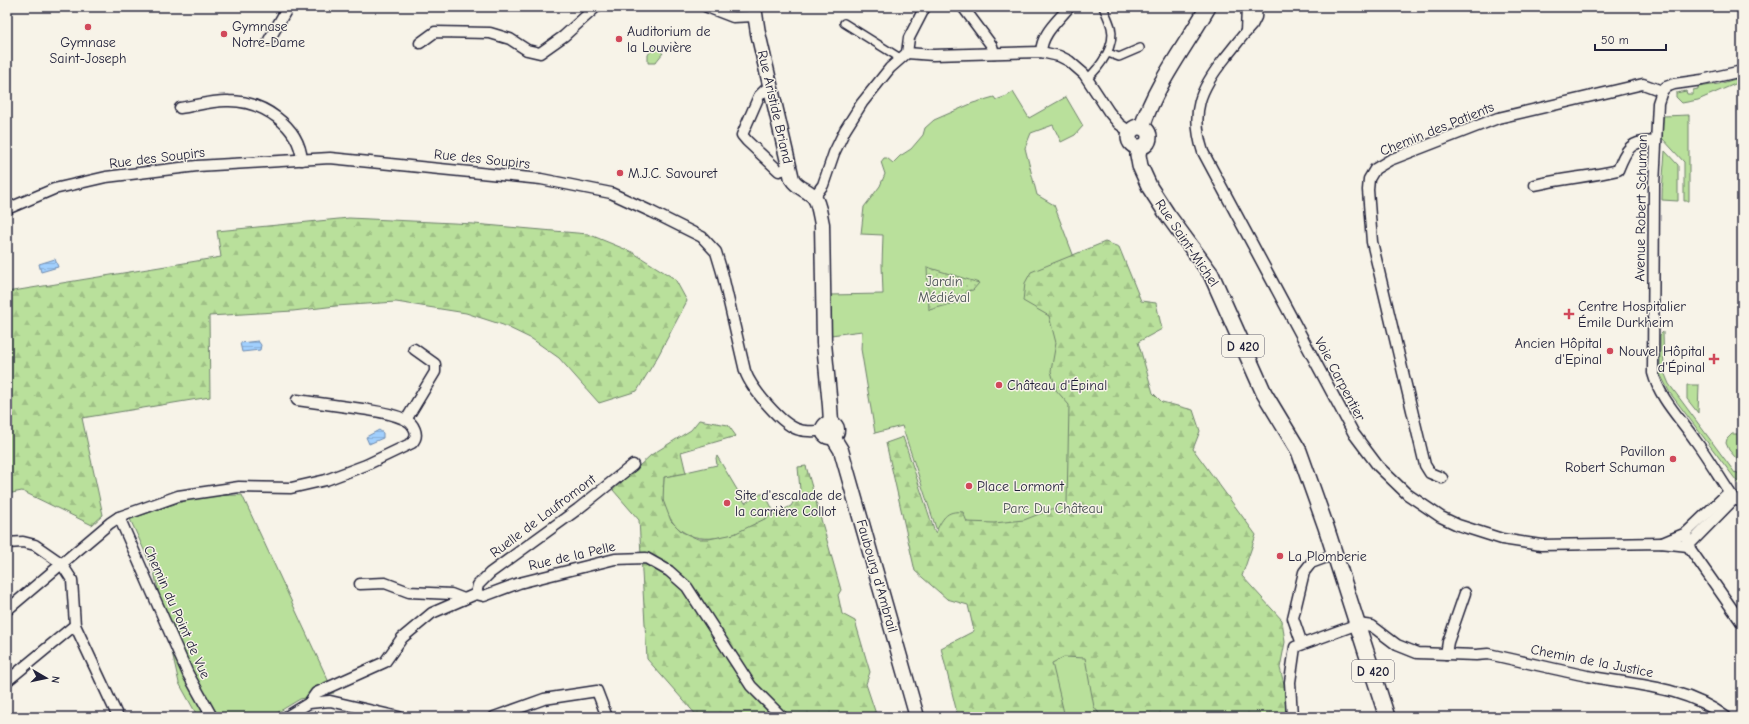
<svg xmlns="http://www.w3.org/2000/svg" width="1749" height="724" font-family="'Comic Neue',sans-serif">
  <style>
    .green { fill: #b9e09b; stroke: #6e816b }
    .forest { fill: url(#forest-firs); stroke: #6e816b }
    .garden { fill: url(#garden-dots); stroke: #6e816b }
    .water { fill: url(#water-rules); stroke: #6e8aaf }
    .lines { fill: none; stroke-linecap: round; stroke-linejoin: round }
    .pedestrian-casing { stroke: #22223b; stroke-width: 10 }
    .minor-casing { stroke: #22223b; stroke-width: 13 }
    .secondary-casing { stroke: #22223b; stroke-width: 17 }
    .primary-casing { stroke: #22223b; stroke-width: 18 }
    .pedestrian { stroke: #f7f3e8; stroke-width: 7 }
    .minor { stroke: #f7f3e8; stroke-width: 10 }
    .secondary { stroke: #f7f3e8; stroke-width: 14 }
    .primary { stroke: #f7f3e8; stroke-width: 15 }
    .poi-dot { fill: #d1495b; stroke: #f7f3e8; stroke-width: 1.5 }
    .labels { text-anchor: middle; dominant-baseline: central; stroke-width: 3; stroke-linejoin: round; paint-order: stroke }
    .shield { fill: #f7f3e8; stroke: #62616f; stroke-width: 1 }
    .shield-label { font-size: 13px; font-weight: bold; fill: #22223b }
    .poi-label { font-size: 14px; fill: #22223b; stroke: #f7f3e8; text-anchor: start }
    .street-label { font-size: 14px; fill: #22223b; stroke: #f7f3e8 }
    .park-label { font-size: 14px; fill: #485253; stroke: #f7f3e8 }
  </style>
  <defs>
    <pattern id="forest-firs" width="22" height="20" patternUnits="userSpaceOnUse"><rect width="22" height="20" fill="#b9e09b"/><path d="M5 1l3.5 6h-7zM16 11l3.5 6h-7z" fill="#9fc086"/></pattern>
    <pattern id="garden-dots" width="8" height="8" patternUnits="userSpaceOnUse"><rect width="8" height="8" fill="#b9e09b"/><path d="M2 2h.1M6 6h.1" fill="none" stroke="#9fc086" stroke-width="1.8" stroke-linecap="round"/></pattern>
    <pattern id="water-rules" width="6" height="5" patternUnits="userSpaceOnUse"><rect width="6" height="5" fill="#a1cffd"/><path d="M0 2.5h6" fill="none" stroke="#8ab1da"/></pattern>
  </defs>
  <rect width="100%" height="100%" fill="#f7f3e8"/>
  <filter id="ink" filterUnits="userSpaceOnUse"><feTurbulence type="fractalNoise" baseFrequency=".025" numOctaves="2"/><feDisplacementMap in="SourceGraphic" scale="8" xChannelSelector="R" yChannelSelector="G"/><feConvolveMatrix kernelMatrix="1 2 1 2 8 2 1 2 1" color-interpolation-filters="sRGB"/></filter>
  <g filter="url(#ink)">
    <!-- green -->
    <g class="green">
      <path d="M653,44L663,53L655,63H648V55L652,49L651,47Z"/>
      <path d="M1742,77V81L1698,100L1682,103L1676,97V93L1686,91L1687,94H1693V90L1698,89V87L1719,84Z"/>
      <path d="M1013,92L1029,118L1066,97L1083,126L1075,135L1061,142L1053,125L1031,133L1025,148L1037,195L1054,205L1079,270L1169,717H1021L986,657L951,550L936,528L902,426L875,433L861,349L862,331L831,335L829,295L883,294L882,265L883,235L861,234L864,207L880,186L885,174L881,162L884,158H887L893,163L900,156L911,149L923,135L925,128L934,120L973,103L994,97L996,100L1007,96Z"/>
      <path d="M1689,115V201H1684V162L1662,138L1663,116Z"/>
      <path d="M1665,151L1678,165V201L1662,200C1662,183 1664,167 1665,151Z"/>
      <path d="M1663,332L1664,372L1669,384L1735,473L1736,472L1742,476V488L1670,393L1660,374V335Z"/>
      <path d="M1687,385H1699L1698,413L1687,399Z"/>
      <path d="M1732,434H1742V465L1729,450L1726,443L1727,439Z"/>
      <path d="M717,456L745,503L760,494H765L775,514C762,520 748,530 734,534C700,544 673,538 663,501C662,494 664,484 664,477L717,465L716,458Z"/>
      <path d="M242,495L334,693L300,699L270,717H198L179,683L154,572L130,519L199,496Z"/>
    </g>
    <!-- forest -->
    <g class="forest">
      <path d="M349,218L474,224L588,234L632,252L675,279L687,301L658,356L637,391L599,403L559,358L532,339L503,325L466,313L396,302L336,306L293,311L209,316L210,397L82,418L103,515L92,525L22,491L7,494V292L221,257L217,231Z"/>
      <path d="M1105,242L1119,247L1141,301L1156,303L1162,329L1138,342L1153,393L1162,402L1193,410L1200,431L1193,449L1256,535L1242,576L1282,620L1285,642L1280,668L1284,684L1287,717H1102L1094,707L1085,658L1064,657L1052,663L1065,717H958L941,648L974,631L968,605L947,599L915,571L886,443L903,437L935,533C943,519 945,510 963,512L967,522L994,523L1024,520L1067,503L1069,405L1056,390L1051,371L1056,343L1049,316L1023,301L1025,283L1031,272Z"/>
      <path d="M699,420L728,425L736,436L681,452L686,473L664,477L663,500L671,521L682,532L698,539H709L734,534L791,506L800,490L798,467L806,466L841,590L838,595L842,614L855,621L870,672L866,684L877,717H698L647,659L639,520L613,490L651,455L691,430Z"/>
    </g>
    <!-- garden -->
    <path class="garden" d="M927,267L979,283L973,290L966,291V300L929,310Z"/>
    <!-- water -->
    <g class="water">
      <path d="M55,259L58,267L41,272L39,264Z"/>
      <path d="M258,341L261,345L260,350L242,352L240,343Z"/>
      <path d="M379,430L383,433V438L369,444L366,437Z"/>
    </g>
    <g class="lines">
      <defs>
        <g id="pedestrian">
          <path d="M844,23L900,58"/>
          <path d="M1108,53L1119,57L1140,48"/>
          <path d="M1087,79C1100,67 1116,46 1111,27C1109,20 1106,14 1103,7"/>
        </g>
        <g id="minor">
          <path d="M707,7L733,17L755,16"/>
          <path d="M963,7L992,46L994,53"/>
          <path d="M1257,7L1256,17L1252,25C1242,36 1234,47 1225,58C1200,89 1190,112 1203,152L1354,434L1378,466L1407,494L1441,517L1458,525L1502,539L1541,545L1661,543L1688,546"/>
          <path d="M1246,32L1247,7"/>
          <path d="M269,40L288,7"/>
          <path d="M420,43L435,32L490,33L510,39L527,50L540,53L564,36L596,7"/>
          <path d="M1041,52C1042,33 1058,21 1069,7"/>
          <path d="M907,53L933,55L1041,52L1059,56L1069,61L1084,74L1109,112L1119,124L1130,132"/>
          <path d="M907,53L909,38L925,7"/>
          <path d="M1742,71L1702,80L1674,84L1666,87L1662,91L1658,103L1654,186L1653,373C1660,399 1680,418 1695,440C1709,459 1721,480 1734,499L1742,502"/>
          <path d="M771,88L765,90L759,96L742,135L747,141L779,171L789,168"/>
          <path d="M180,108C195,106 213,100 229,101C262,101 299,125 302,160"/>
          <path d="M1535,185C1563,178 1590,177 1618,170C1626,150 1630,139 1656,142"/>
          <path d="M814,197L823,185L834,153L845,130L862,103L890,68L907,53"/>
          <path d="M7,209L54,189L106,177L197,166L330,158L541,179L611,193L652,212L702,237L716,252L722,272L745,371C751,388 782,426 800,430C807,432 815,431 822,431"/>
          <path d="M406,420L435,372V364L414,349"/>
          <path d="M1442,478L1430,473L1425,465L1372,242L1368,190L1369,179L1375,169L1390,160L1498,118L1643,84L1662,91"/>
          <path d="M119,517L188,674L212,717"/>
          <path d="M1686,533L1688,546L1742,623"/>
          <path d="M7,543L23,542L35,545L61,563L72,580L75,625L118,717"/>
          <path d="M1662,543L1686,533L1729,492"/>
          <path d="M1688,546L1734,499"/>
          <path d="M360,584L385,583L409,592L451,594L464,599"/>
          <path d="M476,594L478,585L490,573L578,509L633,465"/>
          <path d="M7,610L110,523L119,517L178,496L239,487L291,488L326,480L366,465L412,443C420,435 414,423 404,419C391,413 375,411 362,409C340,406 319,403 297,400"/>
          <path d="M1302,644L1293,618L1304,572L1311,563L1335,554"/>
          <path d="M1446,654L1448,642L1465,593"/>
          <path d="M7,681L75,625"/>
          <path d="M309,703L316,693L385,662L402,638L432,613L476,594L484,596L519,583L615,559L646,558L669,571L687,587L751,686L782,717"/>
          <path d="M286,717L309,703L330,701L399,717"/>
          <path d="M494,717L544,699L597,691L607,717"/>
          <path d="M1292,717L1290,682L1295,647L1358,624L1372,626L1397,645L1417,653L1476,655L1488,654C1521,661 1554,669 1587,676C1635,685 1685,686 1726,717"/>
        </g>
        <g id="secondary">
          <path d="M754,7L758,33L792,179C798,189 807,189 814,197C819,203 820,216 822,224L824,343L830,406L831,422"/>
          <circle cx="830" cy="430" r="7"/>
          <path d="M833,437L841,450L917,717"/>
        </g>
        <g id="primary">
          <circle cx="1139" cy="137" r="10"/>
          <path d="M1142,127C1156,84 1185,47 1208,7"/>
          <path d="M1139,148L1138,155L1140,166L1150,188L1167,214L1211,274L1264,393L1299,451L1326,527L1387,717"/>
        </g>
      </defs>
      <!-- pedestrian casing -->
      <use href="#pedestrian" class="pedestrian-casing"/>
      <!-- minor casing -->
      <use href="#minor" class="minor-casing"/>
      <!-- secondary casing -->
      <use href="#secondary" class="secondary-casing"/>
      <!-- primary casing -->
      <use href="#primary" class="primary-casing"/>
      <!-- pedestrian -->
      <use href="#pedestrian" class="pedestrian"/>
      <!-- minor -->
      <use href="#minor" class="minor"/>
      <!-- secondary -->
      <use href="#secondary" class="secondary"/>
      <!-- primary -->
      <use href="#primary" class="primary"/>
    </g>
  </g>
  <!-- markers -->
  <g class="poi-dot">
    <circle cx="88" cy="27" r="4"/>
    <circle cx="224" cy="34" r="4"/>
    <circle cx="619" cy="39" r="4"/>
    <circle cx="620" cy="173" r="4"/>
    <path d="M1567 308h4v4h4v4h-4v4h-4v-4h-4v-4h4z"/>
    <circle cx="1610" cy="351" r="4"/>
    <path d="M1712 353h4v4h4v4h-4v4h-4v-4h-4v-4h4z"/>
    <circle cx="999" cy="385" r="4"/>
    <circle cx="1673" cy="459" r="4"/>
    <circle cx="969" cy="486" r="4"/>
    <circle cx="727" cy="503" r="4"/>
    <circle cx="1280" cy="556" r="4"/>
  </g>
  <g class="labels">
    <!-- shield labels -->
    <g class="shield">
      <rect x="1222" y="335" width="42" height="22" rx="3"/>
      <rect x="1352" y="660" width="42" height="22" rx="3"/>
    </g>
    <g class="shield-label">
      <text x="1243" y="346">D 420</text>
      <text x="1373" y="671">D 420</text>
    </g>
    <!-- poi labels -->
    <g class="poi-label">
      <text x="232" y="26">Gymnase<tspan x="232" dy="16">Notre-Dame</tspan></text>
      <text x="627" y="31">Auditorium de<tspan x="627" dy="16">la Louvière</tspan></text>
      <text x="88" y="42" text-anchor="middle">Gymnase<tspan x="88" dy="16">Saint-Joseph</tspan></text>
      <text x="628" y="173">M.J.C. Savouret</text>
      <text x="1578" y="306">Centre Hospitalier<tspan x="1578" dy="16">Émile Durkheim</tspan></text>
      <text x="1602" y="343" text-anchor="end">Ancien Hôpital<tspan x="1602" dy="16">d'Epinal</tspan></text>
      <text x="1705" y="351" text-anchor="end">Nouvel Hôpital<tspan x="1705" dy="16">d'Épinal</tspan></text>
      <text x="1007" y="385">Château d'Épinal</text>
      <text x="1665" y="451" text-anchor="end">Pavillon<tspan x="1665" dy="16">Robert Schuman</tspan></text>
      <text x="977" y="486">Place Lormont</text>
      <text x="735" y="495">Site d'escalade de<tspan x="735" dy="16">la carrière Collot</tspan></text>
      <text x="1288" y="556">La Plomberie</text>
    </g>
    <!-- street labels -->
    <g class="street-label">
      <text transform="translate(775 107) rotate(77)">Rue Aristide Briand</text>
      <text transform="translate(1437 129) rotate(-22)">Chemin des Patients</text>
      <text transform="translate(157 158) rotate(-7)">Rue des Soupirs</text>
      <text transform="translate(482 159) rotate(6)">Rue des Soupirs</text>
      <text transform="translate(1641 208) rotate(-89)">Avenue Robert Schuman</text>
      <text transform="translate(1187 243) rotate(56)">Rue Saint-Michel</text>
      <text transform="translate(1340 379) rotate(62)">Voie Carpentier</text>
      <text transform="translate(543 516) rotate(-37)">Ruelle de Laufromont</text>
      <text transform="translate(572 556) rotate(-13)">Rue de la Pelle</text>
      <text transform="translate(877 576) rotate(74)">Faubourg d'Ambrail</text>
      <text transform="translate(177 612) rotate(66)">Chemin du Point de Vue</text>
      <text transform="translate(1592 661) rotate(11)">Chemin de la Justice</text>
    </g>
    <!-- park labels -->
    <g class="park-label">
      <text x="944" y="281">Jardin<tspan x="944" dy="16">Médiéval</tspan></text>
      <text x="1053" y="508">Parc Du Château</text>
    </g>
  </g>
  <!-- margin -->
  <rect width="1749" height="724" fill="none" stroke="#f7f3e8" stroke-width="24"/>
  <rect x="12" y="12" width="1725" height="700" fill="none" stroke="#22223b" stroke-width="1.5" filter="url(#ink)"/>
  <!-- north arrow -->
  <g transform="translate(46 678) rotate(99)" stroke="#f7f3e8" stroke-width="3" paint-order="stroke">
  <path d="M0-3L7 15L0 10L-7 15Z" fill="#22223b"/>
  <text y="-6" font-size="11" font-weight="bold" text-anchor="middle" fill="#22223b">N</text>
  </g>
  <!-- scale -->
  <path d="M1595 44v6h71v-6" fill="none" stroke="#22223b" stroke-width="2"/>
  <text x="1601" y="44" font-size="12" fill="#22223b" stroke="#f7f3e8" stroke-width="3" paint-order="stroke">50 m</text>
</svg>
